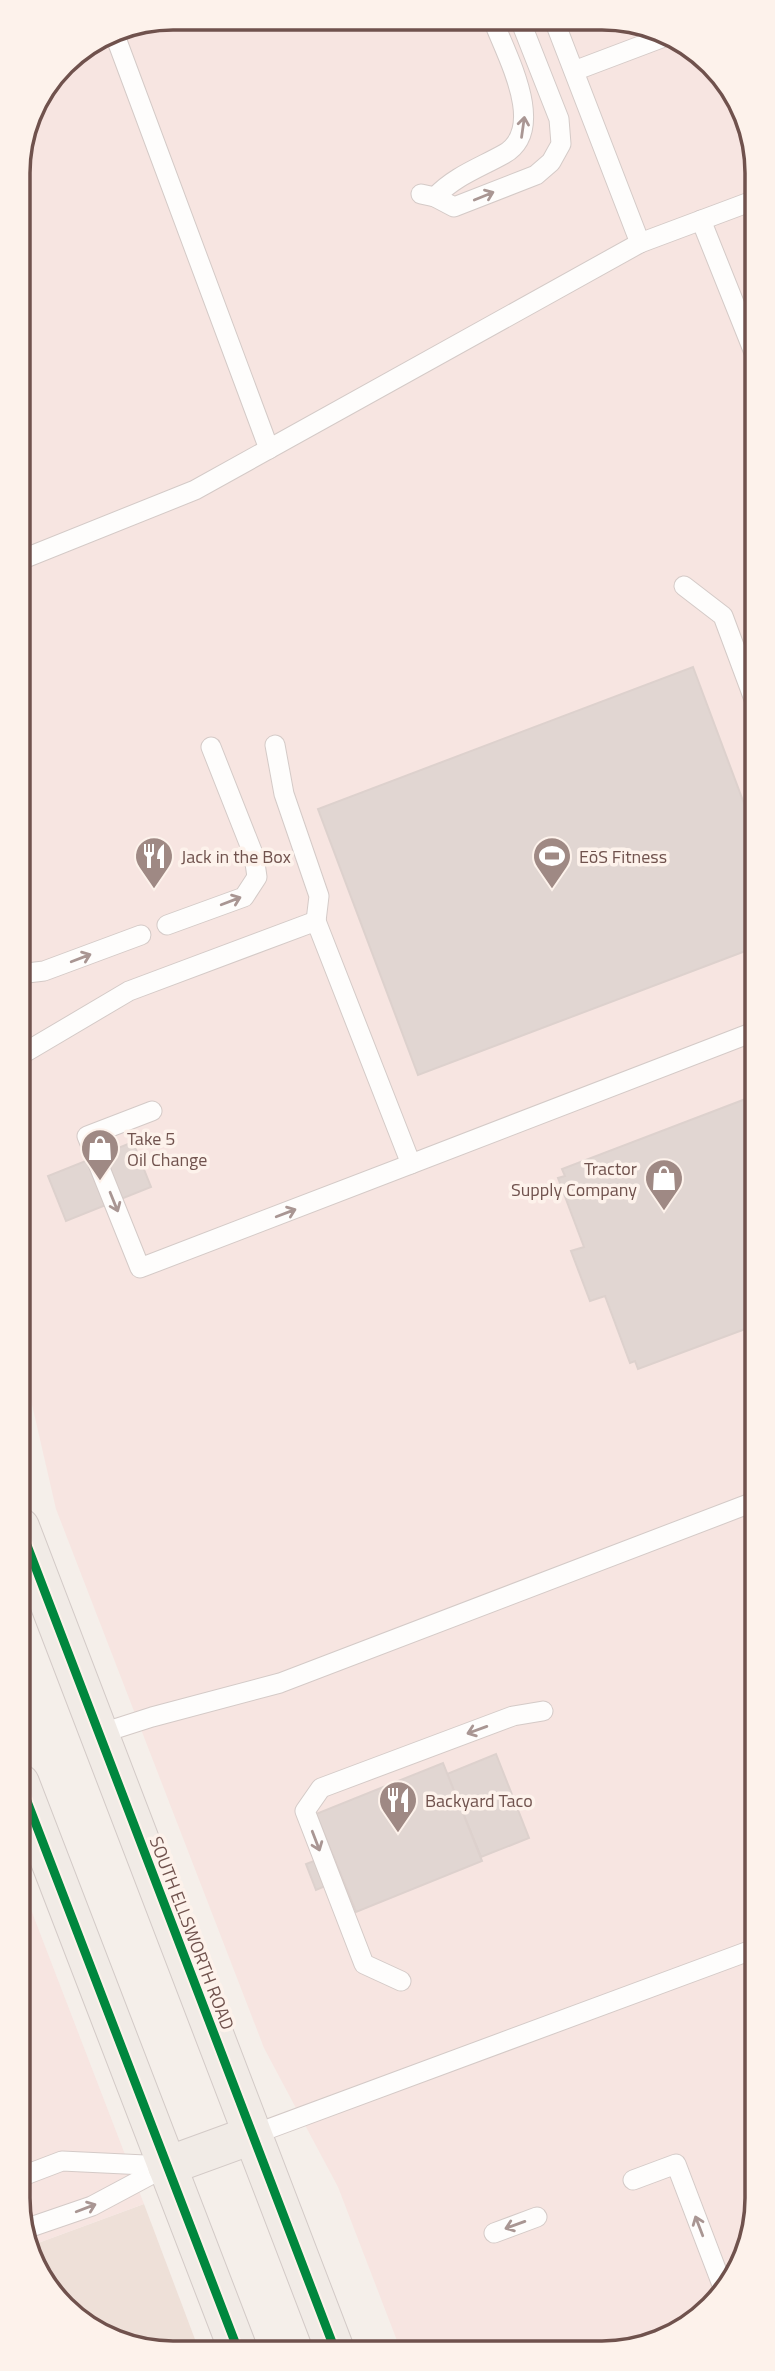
<svg xmlns="http://www.w3.org/2000/svg" width="775" height="2371" font-family="'Titillium Web',sans-serif">
  <style>
    .residential { fill: #eee0d8 }
    .commercial { fill: #f7e5e1 }
    .building { fill: #e1d6d2; stroke: #ddd1cd; stroke-width: 2 }
    .lines { fill: none; stroke-linecap: round; stroke-linejoin: round }
    .lane-casing { stroke: #d4cac7; stroke-width: 21 }
    .primary-casing { stroke: #d3cac7; stroke-width: 40 }
    .lane { stroke: #fefdfc; stroke-width: 19 }
    .primary { stroke: #f1ebe6; stroke-width: 38 }
    .cycleway-casing { stroke: #fdf2eb; stroke-width: 13 }
    .cycleway { stroke: #00873e; stroke-width: 9 }
    .oneway { stroke: #a99693 }
    .labels { text-anchor: middle; dominant-baseline: central; stroke-width: 7; stroke-linejoin: round; paint-order: stroke }
    .poi-label { font-size: 18px; fill: #70524d; stroke: #fdf2eb; text-anchor: start }
    .street-label { font-size: 18px; fill: #70524d; stroke: #fdf2eb }
    .rim { fill: none; stroke: #70524d; stroke-width: 3.5 }
  </style>
  <rect width="100%" height="100%" fill="#f5efea"/>
  <!-- residential -->
  <path class="residential" d="M144,2204L199,2350H142L63,2308L30,2246Z"/>
  <!-- commercial -->
  <g class="commercial">
    <path d="M173,18L633,21L712,63L755,143L757,2208L719,2300L632,2351H401L338,2187L264,2048L56,1509L19,1348L18,162L34,104L70,56L114,29Z"/>
    <path d="M20,1881L144,2204L30,2246L20,2228Z"/>
  </g>
  <!-- building -->
  <g class="building">
    <path d="M693,667L755,833L756,947L418,1075L318,809Z"/>
    <path d="M756,1095V1325L638,1369L635,1361L630,1363L605,1296L590,1301L571,1251L584,1247L558,1178L565,1176L562,1169Z"/>
    <path d="M133,1142L151,1187L66,1221L48,1176Z"/>
    <path d="M496,1754L529,1838L481,1857L447,1774Z"/>
    <path d="M443,1763L482,1861L356,1912L316,1814Z"/>
    <path d="M332,1854L342,1879L316,1890L306,1864Z"/>
  </g>
  <g class="lines">
    <defs>
      <g id="lane">
        <path d="M554,20L640,243L755,200"/>
        <path d="M113,30L269,449"/>
        <path d="M574,71L664,37"/>
        <path d="M421,194L435,197L454,207L536,175L551,162L561,144L559,119L520,20"/>
        <path d="M435,197C455,176 479,168 504,154C548,129 506,55 493,20"/>
        <path d="M701,220L755,355"/>
        <path d="M18,561L195,490L640,243"/>
        <path d="M684,586L723,616L755,702"/>
        <path d="M275,745L284,794L319,896L316,921"/>
        <path d="M167,925L244,897L257,877L254,856L211,747"/>
        <path d="M19,974L44,971L141,935"/>
        <path d="M19,1056L129,991L316,921L411,1164L756,1031"/>
        <path d="M152,1111L87,1136L140,1268L411,1164"/>
        <path d="M99,1734L152,1717L280,1683L756,1501"/>
        <path d="M401,1981L364,1964L305,1811L321,1788L513,1716L543,1711"/>
        <path d="M252,2135L757,1948"/>
        <path d="M20,2177L62,2161L166,2166"/>
        <path d="M633,2180L676,2164L724,2290"/>
        <path d="M22,2230L92,2206L167,2166"/>
        <path d="M494,2233L537,2217"/>
      </g>
      <g id="primary">
        <path d="M20,1527L335,2350"/>
        <path d="M20,1783L238,2350"/>
        <path d="M167,2166L252,2135"/>
      </g>
    </defs>
    <!-- lane casing -->
    <use href="#lane" class="lane-casing"/>
    <!-- primary casing -->
    <use href="#primary" class="primary-casing"/>
    <!-- lane -->
    <use href="#lane" class="lane"/>
    <!-- primary -->
    <use href="#primary" class="primary"/>
    <defs>
      <g id="cycleway">
        <path d="M20,1527L335,2350"/>
        <path d="M20,1783L238,2350"/>
      </g>
    </defs>
    <!-- cycleway casing -->
    <use href="#cycleway" class="cycleway-casing"/>
    <!-- cycleway -->
    <use href="#cycleway" class="cycleway"/>
  </g>
  <!-- one-way arrows -->
  <defs><path id="oneway-shaft" d="M-6 0H5M1.5-3L5.5 0L1.5 3" fill="none" stroke-width="1.6" stroke-linecap="round" stroke-linejoin="round" transform="scale(1.75)"/></defs>
  <g class="oneway">
    <use href="#oneway-shaft" transform="translate(523 127) rotate(-82)"/>
    <use href="#oneway-shaft" transform="translate(484 196) rotate(-22)"/>
    <use href="#oneway-shaft" transform="translate(231 901) rotate(-21)"/>
    <use href="#oneway-shaft" transform="translate(81 958) rotate(-21)"/>
    <use href="#oneway-shaft" transform="translate(114 1202) rotate(68)"/>
    <use href="#oneway-shaft" transform="translate(286 1213) rotate(-21)"/>
    <use href="#oneway-shaft" transform="translate(477 1730) rotate(160)"/>
    <use href="#oneway-shaft" transform="translate(316 1841) rotate(69)"/>
    <use href="#oneway-shaft" transform="translate(86 2208) rotate(-21)"/>
    <use href="#oneway-shaft" transform="translate(515 2225) rotate(160)"/>
    <use href="#oneway-shaft" transform="translate(699 2226) rotate(-111)"/>
  </g>
  <!-- icons -->
  <defs>
    <symbol id="restaurant-pin" viewBox="-11 -11 22 30"><path d="M0 17L-7.5 6A9.5 9.5 0 1 1 7.5 6Z" fill="#9f8984" stroke="#fdf2eb"/><path d="M-5-6h1v4h1v-4h1v4h1v-4h1v5L-1.5 .5V6h-2V.5L-5-1ZM5-6V6H3V1.5H1.5Q1.5-4 5-6Z" fill="#fff"/></symbol>
    <symbol id="stadium-pin" viewBox="-11 -11 22 30"><path d="M0 17L-7.5 6A9.5 9.5 0 1 1 7.5 6Z" fill="#9f8984" stroke="#fdf2eb"/><path d="M0-5a6.5 5 0 1 0 0 10a6.5 5 0 1 0 0-10ZM-3.5-1.8h7v3.6h-7Z" fill="#fff"/></symbol>
    <symbol id="shop-pin" viewBox="-11 -11 22 30"><path d="M0 17L-7.5 6A9.5 9.5 0 1 1 7.5 6Z" fill="#9f8984" stroke="#fdf2eb"/><path d="M-5-2.5h2.3a2.7 3.5 0 0 1 5.4 0H5L5.5 6h-11ZM-1.5-2.5h3a1.5 2.3 0 0 0-3 0Z" fill="#fff"/></symbol>
  </defs>
  <g fill-rule="evenodd">
    <use href="#restaurant-pin" x="132" y="834" width="44" height="60"/>
    <use href="#stadium-pin" x="530" y="834" width="44" height="60"/>
    <use href="#shop-pin" x="78" y="1126" width="44" height="60"/>
    <use href="#shop-pin" x="642" y="1156" width="44" height="60"/>
    <use href="#restaurant-pin" x="376" y="1778" width="44" height="60"/>
  </g>
  <g class="labels">
    <!-- poi labels -->
    <g class="poi-label">
      <text x="181" y="856">Jack in the Box</text>
      <text x="579" y="856">EōS Fitness</text>
      <text x="127" y="1138">Take 5<tspan x="127" dy="21">Oil Change</tspan></text>
      <text x="637" y="1168" text-anchor="end">Tractor<tspan x="637" dy="21">Supply Company</tspan></text>
      <text x="425" y="1800">Backyard Taco</text>
    </g>
    <!-- street labels -->
    <g class="street-label">
      <text transform="translate(192 1933) rotate(69)">SOUTH ELLSWORTH ROAD</text>
    </g>
  </g>
  <!-- crop -->
  <path d="M0 0H775V2371H0ZM173 30H602A143 143 0 0 1 745 173V2198A143 143 0 0 1 602 2341H173A143 143 0 0 1 30 2198V173A143 143 0 0 1 173 30Z" fill="#fdf2eb" fill-rule="evenodd"/>
  <path class="rim" d="M173 30H602A143 143 0 0 1 745 173V2198A143 143 0 0 1 602 2341H173A143 143 0 0 1 30 2198V173A143 143 0 0 1 173 30Z"/>
</svg>
